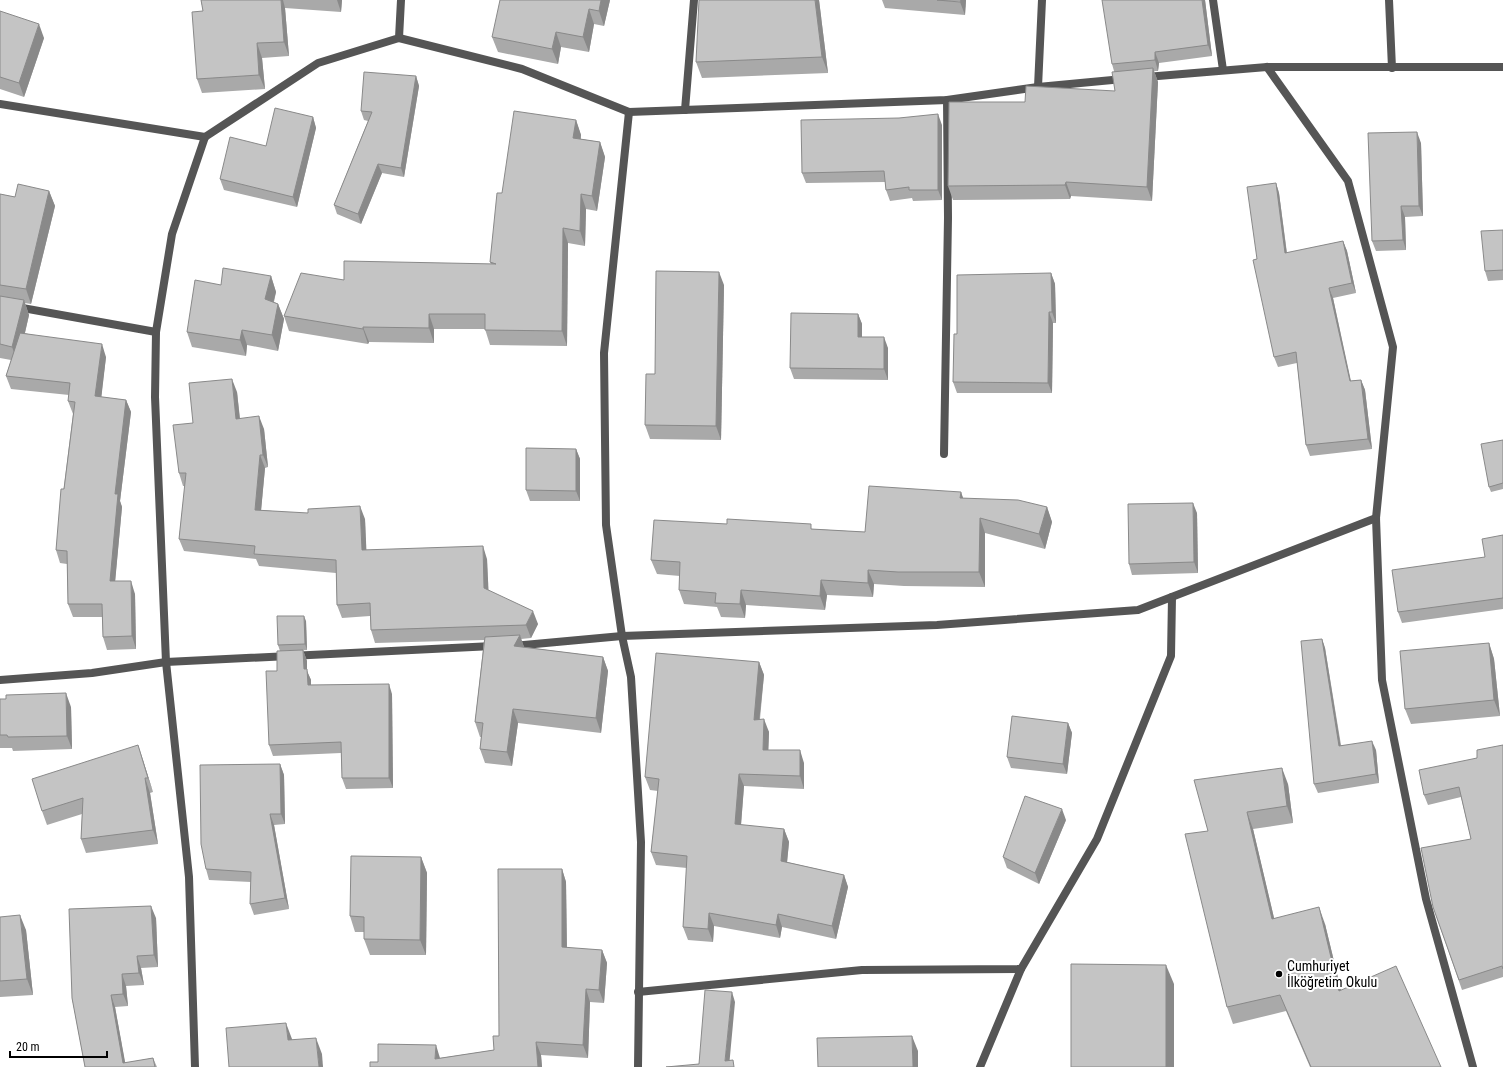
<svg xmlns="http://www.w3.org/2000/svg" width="1503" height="1067" font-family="'Roboto Condensed',sans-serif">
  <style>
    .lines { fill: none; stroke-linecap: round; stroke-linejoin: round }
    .street { stroke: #555; stroke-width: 8 }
    .wall { fill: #a9a9a9 }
    .shaded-wall { fill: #898989 }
    .building { fill: #c4c4c4; stroke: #898989 }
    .poi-dot { fill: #000; stroke: #fff; stroke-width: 1.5 }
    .labels { text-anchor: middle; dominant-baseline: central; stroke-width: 4; stroke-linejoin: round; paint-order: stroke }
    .poi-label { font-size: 14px; fill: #000; stroke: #fff; text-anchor: start }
  </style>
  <rect width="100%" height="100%" fill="#fff"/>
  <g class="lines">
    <!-- street -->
    <g class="street">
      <path d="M1213,0L1223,70"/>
      <path d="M1389,0L1392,68"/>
      <path d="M399,38L522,69L629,112L947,100L1038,87L1123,79"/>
      <path d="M1267,67L1348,181L1393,347L1376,518L1382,680L1426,899L1473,1067"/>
      <path d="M1146,77L1267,67H1503"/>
      <path d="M1038,87L1042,0"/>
      <path d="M0,104L205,137"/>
      <path d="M685,110L694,0"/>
      <path d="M629,112L604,353L606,525L622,636L631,677L641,842L638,1067"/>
      <path d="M0,304L156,332"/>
      <path d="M944,454L948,218L947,100"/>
      <path d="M513,646L622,636L937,625L1138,610L1376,518"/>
      <path d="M0,680L92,673L166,662L493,646"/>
      <path d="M638,992L862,970L1021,969L1097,839L1171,656L1172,597"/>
      <path d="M195,1067L189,877L166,662L155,397L156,332L172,234L205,137L318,63L399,38L401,0"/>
      <path d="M980,1067L1021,969"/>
    </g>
  </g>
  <!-- wall -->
  <g class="wall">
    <path d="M201,0H342L341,12L285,8L289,56L262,58L265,89L202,93L197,79L203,11Z"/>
    <path d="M610,0L604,26L594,24L589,52L561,47L558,64L498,52L492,37Z"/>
    <path d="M819,0L828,73L702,78L696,62Z"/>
    <path d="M882,0H966L965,15L885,8Z"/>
    <path d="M1205,0L1212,56L1159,63L1158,71H1154L1158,82L1152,201L1071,196L1070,199L953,200L948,186L1025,102L1115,91L1114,71L1112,64Z"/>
    <path d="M0,11L44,38L24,97L0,89Z"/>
    <path d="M416,76L419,86L404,177L382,173L361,224L337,214L334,205L368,121L364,120L361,111Z"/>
    <path d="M313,117L316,128L297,207L224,190L220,179L266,146Z"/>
    <path d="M899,118L942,125V200L913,201L912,198L890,201L886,190L885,182L806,183L802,173Z"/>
    <path d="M576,120L581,135V139L600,142L605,157L597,211L586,209L585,246L568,243L567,346L490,345L485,329H434V343L369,342L368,344L289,331L284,316L344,280L491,264L490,262L502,193Z"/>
    <path d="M1421,143L1423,216L1405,217L1406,250L1376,251L1372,241Z"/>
    <path d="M1276,183L1279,193L1287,253L1343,241L1347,251L1356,293L1333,298L1351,381L1361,380L1365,390L1372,449L1310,456L1306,445L1297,363L1278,367L1274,357L1257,259Z"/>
    <path d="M49,191L55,206L31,304L25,303L29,315L25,333L106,357L101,397L126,400L131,412L120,501L122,507L115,581L135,594L136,649L107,650L103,637L102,617H73L68,604L67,564L60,563L56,550L73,414L68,401L69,395L11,389L6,376L11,360L0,358V194L15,197Z"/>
    <path d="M1503,230V280L1488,281L1485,271Z"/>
    <path d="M1051,273L1055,284L1056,323H1053L1052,393H957L953,382Z"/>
    <path d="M271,276L276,292L274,302L278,304L284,319L278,351L247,345L246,356L192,347L187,332L221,285Z"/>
    <path d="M724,285L721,440L650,439L645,425L655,374Z"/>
    <path d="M858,314L862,324V337L888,348V380L794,379L790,368Z"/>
    <path d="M237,392L240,418L264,429L268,467L265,468L261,510L365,519L366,550L487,559L488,590L538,624L531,638L521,639L524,647L603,657L608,671L601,733L518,723L512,766L485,763L480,749L481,737H480L475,722L484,640L375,643L371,630L370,616L342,618L337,605L336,573L259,566L256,559L184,551L179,539L185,486H183L179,473L193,423Z"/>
    <path d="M1503,440V489L1491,492L1489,487Z"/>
    <path d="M576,449L580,459V501H530L526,490Z"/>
    <path d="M961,492L963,498L1047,507L1052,522L1045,549L985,533V587L904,586L874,584L873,597L827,595L825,610L746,605L745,618L721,617L717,607L684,604L679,590L680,576L657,574L651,560L727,524L865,532Z"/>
    <path d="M1197,513L1198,573L1132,575L1129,564Z"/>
    <path d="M1503,535V609L1402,623L1398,612L1485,557Z"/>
    <path d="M306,621L307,650L280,651L278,645Z"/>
    <path d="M1322,639L1325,648L1341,745L1376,750L1379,783L1318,793L1314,784Z"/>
    <path d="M1489,643L1494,659L1500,716L1411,724L1405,709Z"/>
    <path d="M303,650L307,661V671L311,680V685L392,694L393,788L346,789L342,778L341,753L273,756L269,745L277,671Z"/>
    <path d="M759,662L764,675L760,719L769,732L768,750L804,763V789L744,786L741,825L784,829L789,842L787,862L844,875L848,887L836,939L782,927L780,938L714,926L713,942L688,940L683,927L687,868L656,865L651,852L658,791L650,790L645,777Z"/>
    <path d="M0,699L71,707L72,749L13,751L12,748H0Z"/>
    <path d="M1068,723L1072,733L1067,774L1011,768L1007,757Z"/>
    <path d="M138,745L153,792L150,793L158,844L86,853L81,839L82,814L47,825L42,811Z"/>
    <path d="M1503,745V977L1462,990L1433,907L1471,839L1461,797L1428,805L1424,795L1477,758Z"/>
    <path d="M280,764L284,775L285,824L274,825L289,909L254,915L250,904L251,882L209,880L206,869Z"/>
    <path d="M1288,784L1293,823L1253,829L1274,918L1325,924L1341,990L1441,1067H1310L1286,1011L1233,1024L1227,1007L1208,831Z"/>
    <path d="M1066,820L1039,884L1007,868L1003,857Z"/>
    <path d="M421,857L427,873L426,955H370L364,939V932H355L350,916Z"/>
    <path d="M562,869L566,882L567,948L602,950L607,963L604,1003L590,1002L588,1058L541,1055L542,1067H370L378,1062L440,1058L494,1050Z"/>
    <path d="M0,917L26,930L33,995L0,997Z"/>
    <path d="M156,918L158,967L141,968L144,985L126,986L128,1006L115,1007L125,1063L153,1058L157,1067H85L72,998Z"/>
  </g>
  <!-- shaded-wall -->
  <g class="shaded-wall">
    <path d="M281,0H283L285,8L289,56L284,42Z"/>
    <path d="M337,0H342L341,12Z"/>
    <path d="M601,0H610L604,26L599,11Z"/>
    <path d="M815,0H819L828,73L822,57Z"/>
    <path d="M961,0H966L965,15L960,2Z"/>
    <path d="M1202,0H1205L1212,56L1208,45Z"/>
    <path d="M589,9L594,24L589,52L583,37Z"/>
    <path d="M39,24L44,38L24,97L19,83Z"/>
    <path d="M556,32L561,47L558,64L552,49Z"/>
    <path d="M257,43L262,58L265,89L259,75Z"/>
    <path d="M1155,52L1159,63L1158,71L1155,60Z"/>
    <path d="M1153,68L1158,82L1152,201L1147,187Z"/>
    <path d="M416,76L419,86L404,177L401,168Z"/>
    <path d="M938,114L942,125V200L938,190Z"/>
    <path d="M313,117L316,128L297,207L293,197Z"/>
    <path d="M576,120L581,135L578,153L573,138Z"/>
    <path d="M1417,132L1421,143L1423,216L1419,206Z"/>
    <path d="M600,142L605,157L597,211L592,196Z"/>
    <path d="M378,164L382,173L361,224L358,214Z"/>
    <path d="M1066,182L1071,196L1070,199L1065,185Z"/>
    <path d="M1276,183L1279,193L1288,263L1285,253Z"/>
    <path d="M49,191L55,206L31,304L26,289Z"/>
    <path d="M581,194L586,209L585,246L580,231Z"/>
    <path d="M1401,206L1405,217L1406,250L1403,240Z"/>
    <path d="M563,228L568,243L567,346L562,331Z"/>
    <path d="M1343,241L1347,251L1356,293L1352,283Z"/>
    <path d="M719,272L724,285L721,440L716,426Z"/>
    <path d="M1051,273L1055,284L1056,323L1052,312Z"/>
    <path d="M271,276L276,292L270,315L265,299Z"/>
    <path d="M1329,288L1333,298L1353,392L1350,381Z"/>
    <path d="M24,300L29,315L18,362L12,347Z"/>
    <path d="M278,304L284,319L278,351L272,335Z"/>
    <path d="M1049,312L1053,323L1052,393L1048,383Z"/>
    <path d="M429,314L434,329V343L429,328Z"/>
    <path d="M858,314L862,324V348L858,337Z"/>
    <path d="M363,327L369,342L368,344L363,329Z"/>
    <path d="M242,330L247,345L246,356L240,340Z"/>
    <path d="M884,337L888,348V380L884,369Z"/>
    <path d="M102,344L106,357L100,409L95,396Z"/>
    <path d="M232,379L237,392L241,431L236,419Z"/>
    <path d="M1361,380L1365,390L1372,449L1368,439Z"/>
    <path d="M126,400L131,412L120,501L122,507L114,594L110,581L115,494Z"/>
    <path d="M259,416L264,429L268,467L263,455Z"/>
    <path d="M576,449L580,459V501L576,491Z"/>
    <path d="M260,455L265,468L260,522L255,510Z"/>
    <path d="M961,492L966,507L960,498Z"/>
    <path d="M1193,503L1197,513L1198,573L1194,562Z"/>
    <path d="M360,506L365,519L367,563L362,550Z"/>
    <path d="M1047,507L1052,522L1045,549L1039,534Z"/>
    <path d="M980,518L985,533V587L979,572Z"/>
    <path d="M483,546L487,559L489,600L484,588Z"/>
    <path d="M868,570L874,584L873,597L868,583Z"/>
    <path d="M821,580L827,595L825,610L820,596Z"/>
    <path d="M131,581L135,594L136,649L132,636Z"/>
    <path d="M741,590L746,605L745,618L740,604Z"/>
    <path d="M533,611L538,624L531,638L526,625Z"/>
    <path d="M304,616L306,621L307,650L305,644Z"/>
    <path d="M520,635L525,650L514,646Z"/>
    <path d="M1322,639L1325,648L1342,755L1339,746Z"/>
    <path d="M1489,643L1494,659L1500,716L1494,700Z"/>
    <path d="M303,650L307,661V671L311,680V696L308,685L304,669Z"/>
    <path d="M603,657L608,671L601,733L596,718Z"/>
    <path d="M759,662L764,675L758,732L754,720Z"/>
    <path d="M389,684L392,694L393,788L389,778Z"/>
    <path d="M66,693L71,707L72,749L67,736Z"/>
    <path d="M513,709L518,723L512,766L507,752Z"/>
    <path d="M764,719L769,732L768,763L763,750Z"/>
    <path d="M1068,723L1072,733L1067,774L1063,764Z"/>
    <path d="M1372,741L1376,750L1379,783L1376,774Z"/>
    <path d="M138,745L143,760L153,792L148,778Z"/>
    <path d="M800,750L804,763V789L800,776Z"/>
    <path d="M280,764L284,775L285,824L281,814Z"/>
    <path d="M1282,768L1288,784L1293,823L1287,806Z"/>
    <path d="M739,774L744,786L740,837L735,824Z"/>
    <path d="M145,778L150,793L158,844L153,830Z"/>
    <path d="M1062,809L1066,820L1039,884L1035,873Z"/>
    <path d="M1247,812L1253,829L1278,935L1272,919Z"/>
    <path d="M270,814L274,825L289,909L285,898Z"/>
    <path d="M784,829L789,842L786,873L781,861Z"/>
    <path d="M421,857L427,873L426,955L420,940Z"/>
    <path d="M562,869L566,882L567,960L562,947Z"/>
    <path d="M844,875L848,887L836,939L832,926Z"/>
    <path d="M151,906L156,918L158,967L154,955Z"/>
    <path d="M1319,907L1325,924L1345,1007L1339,991Z"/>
    <path d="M709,913L714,926L713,942L708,929Z"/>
    <path d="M778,914L782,927L780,938L776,925Z"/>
    <path d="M20,915L26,930L33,995L27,979Z"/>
    <path d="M602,950L607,963L604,1003L599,990Z"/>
    <path d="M137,956L141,968L144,985L139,973Z"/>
    <path d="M1166,965L1174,984V1067H1166Z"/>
    <path d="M122,974L126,986L128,1006L123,994Z"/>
    <path d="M586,989L590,1002L588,1058L583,1045Z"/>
    <path d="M732,992L735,1002L729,1067L725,1061Z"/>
    <path d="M111,995L115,1007L126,1067L123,1063Z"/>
    <path d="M286,1023L292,1039L293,1056L288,1040Z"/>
    <path d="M912,1036L918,1051V1067H913Z"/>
    <path d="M316,1038L322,1054L323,1067H319Z"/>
    <path d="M536,1042L541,1055L542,1067H538Z"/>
    <path d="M436,1045L440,1058L435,1059Z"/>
  </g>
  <!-- building -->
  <g class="building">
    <path d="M201,0H281L284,42L257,43L259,75L197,79L192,12L203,11Z"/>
    <path d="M500,0H601L599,11L589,9L583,37L556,32L552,49L492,37Z"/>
    <path d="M699,0H815L822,57L696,62Z"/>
    <path d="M937,0H961L960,2Z"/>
    <path d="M1102,0H1202L1208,45L1155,52V60L1112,64Z"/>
    <path d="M0,11L39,24L19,83L0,77Z"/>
    <path d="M1153,68L1147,187L1066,182L1065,185L948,186L949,102H1025L1026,86L1115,91L1112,72Z"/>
    <path d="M364,72L416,76L401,168L378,164L358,214L334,205L372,112L361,111Z"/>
    <path d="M275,108L313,117L293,197L220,179L230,137L266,146Z"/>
    <path d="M514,111L576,120L573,138L600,142L592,196L581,194L580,231L563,228L562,331L485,330V314H429V328L363,327V329L284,316L301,273L344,280V261L496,264L490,262L497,193H502Z"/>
    <path d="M938,114V190H909V187L886,190L884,171L802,173L801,120L899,118Z"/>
    <path d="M1417,132L1419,206H1401L1403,240L1372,241L1368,133Z"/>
    <path d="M1276,183L1285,253L1343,241L1352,283L1329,288L1350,381L1361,380L1368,439L1306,445L1296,352L1274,357L1253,260L1257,259L1247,187Z"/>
    <path d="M18,184L49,191L26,289L0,285V194L15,197Z"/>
    <path d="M1503,230V270L1485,271L1481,231Z"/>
    <path d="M223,268L271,276L265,299L278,304L272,335L242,330L240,340L187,332L195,280L221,285Z"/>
    <path d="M656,271L719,272L716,426L645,425L646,374H655Z"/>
    <path d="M1051,273L1052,312H1049L1048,383L953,382L954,334H957V275Z"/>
    <path d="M0,296L24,300L12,347L0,344Z"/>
    <path d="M791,313L858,314V337H884V369L790,368Z"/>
    <path d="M20,333L102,344L95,396L126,400L115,494H118L110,581H131L132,636L103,637L102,604H68L67,551L56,550L61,489H64L75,402L68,401L70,383L6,376Z"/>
    <path d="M232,379L236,419L259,416L263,455H260L255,510L308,513V509L360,506L362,550L483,546L484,588L533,611L526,625L371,630L370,603L337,605L336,560L254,554L255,546L179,539L186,473H179L173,425L193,423L189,383Z"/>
    <path d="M1503,440V483L1489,487L1481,444Z"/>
    <path d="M526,448L576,449V491L526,490Z"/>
    <path d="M869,486L961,492L960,498L1018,500L1047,507L1039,534L980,518L979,572H898L868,570V583L821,580L820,596L741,590L740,604L715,603L716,593L679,590L680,562L651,560L654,520L727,524V519L811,524V529L865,532Z"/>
    <path d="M1193,503L1194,562L1129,564L1128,504Z"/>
    <path d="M1503,535V598L1398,612L1392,570L1485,557L1482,539Z"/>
    <path d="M277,616H304L305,644L278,645Z"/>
    <path d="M520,635L514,646L603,657L596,718L513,709L507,752L480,749L483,723L475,722L485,637Z"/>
    <path d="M1322,639L1339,746L1372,741L1376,774L1314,784L1301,641Z"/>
    <path d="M1489,643L1494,700L1405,709L1400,651Z"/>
    <path d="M303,650L304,669H307L308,685L389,684V778H342L341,742L269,745L266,671H277V651Z"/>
    <path d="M656,653L759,662L754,720L764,719L763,750H800V776L739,774L735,824L784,829L781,861L844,875L832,926L778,914L776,925L709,913L708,929L683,927L687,856L651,852L659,779L645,777Z"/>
    <path d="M66,693L67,736L8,737L7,735H0V699H6V695Z"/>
    <path d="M1012,716L1068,723L1063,764L1007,757Z"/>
    <path d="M138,745L148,778H145L153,830L81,839L83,798L42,811L32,779Z"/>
    <path d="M1503,745V969L1502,966L1459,980L1433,907L1421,848L1471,839L1459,787L1424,795L1419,770L1477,758V750Z"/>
    <path d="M280,764L281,814H270L285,898L250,904L251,872L206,869L201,844L200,765Z"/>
    <path d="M1282,768L1287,806L1247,812L1272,919L1319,907L1339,991L1396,966L1441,1067H1311L1280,995L1227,1007L1185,834L1208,831L1194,780Z"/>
    <path d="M1025,796L1062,809L1035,873L1003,857Z"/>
    <path d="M351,856L421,857L420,940L364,939V917L350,916Z"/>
    <path d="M498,869H562V947L602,950L599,990L586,989L583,1045L536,1042L538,1067H370V1062H378V1044L436,1045L435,1059L494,1050L493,1036H499Z"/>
    <path d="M151,906L154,955L137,956L139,973L122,974L123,994L111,995L123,1063L153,1058L155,1067H85L72,998L69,909Z"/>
    <path d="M20,915L27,979L0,981V917Z"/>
    <path d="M1071,964L1166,965V1067H1071Z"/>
    <path d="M705,990L732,992L725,1061L733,1060L734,1067H666L699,1064Z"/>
    <path d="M286,1023L288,1040L316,1038L319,1067H229L226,1028Z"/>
    <path d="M912,1036L913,1067H818L817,1038Z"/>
  </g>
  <!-- markers -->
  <circle class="poi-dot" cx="1279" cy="974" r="4"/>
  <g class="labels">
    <!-- poi labels -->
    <g class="poi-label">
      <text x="1287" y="966">Cumhuriyet<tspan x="1287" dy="16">İlköğretim Okulu</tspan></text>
    </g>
  </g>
  <!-- scale -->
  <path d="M10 1051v6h97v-6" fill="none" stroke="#000000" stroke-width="2"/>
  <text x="16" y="1051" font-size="12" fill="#000000" stroke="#ffffff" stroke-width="3" paint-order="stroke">20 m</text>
</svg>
